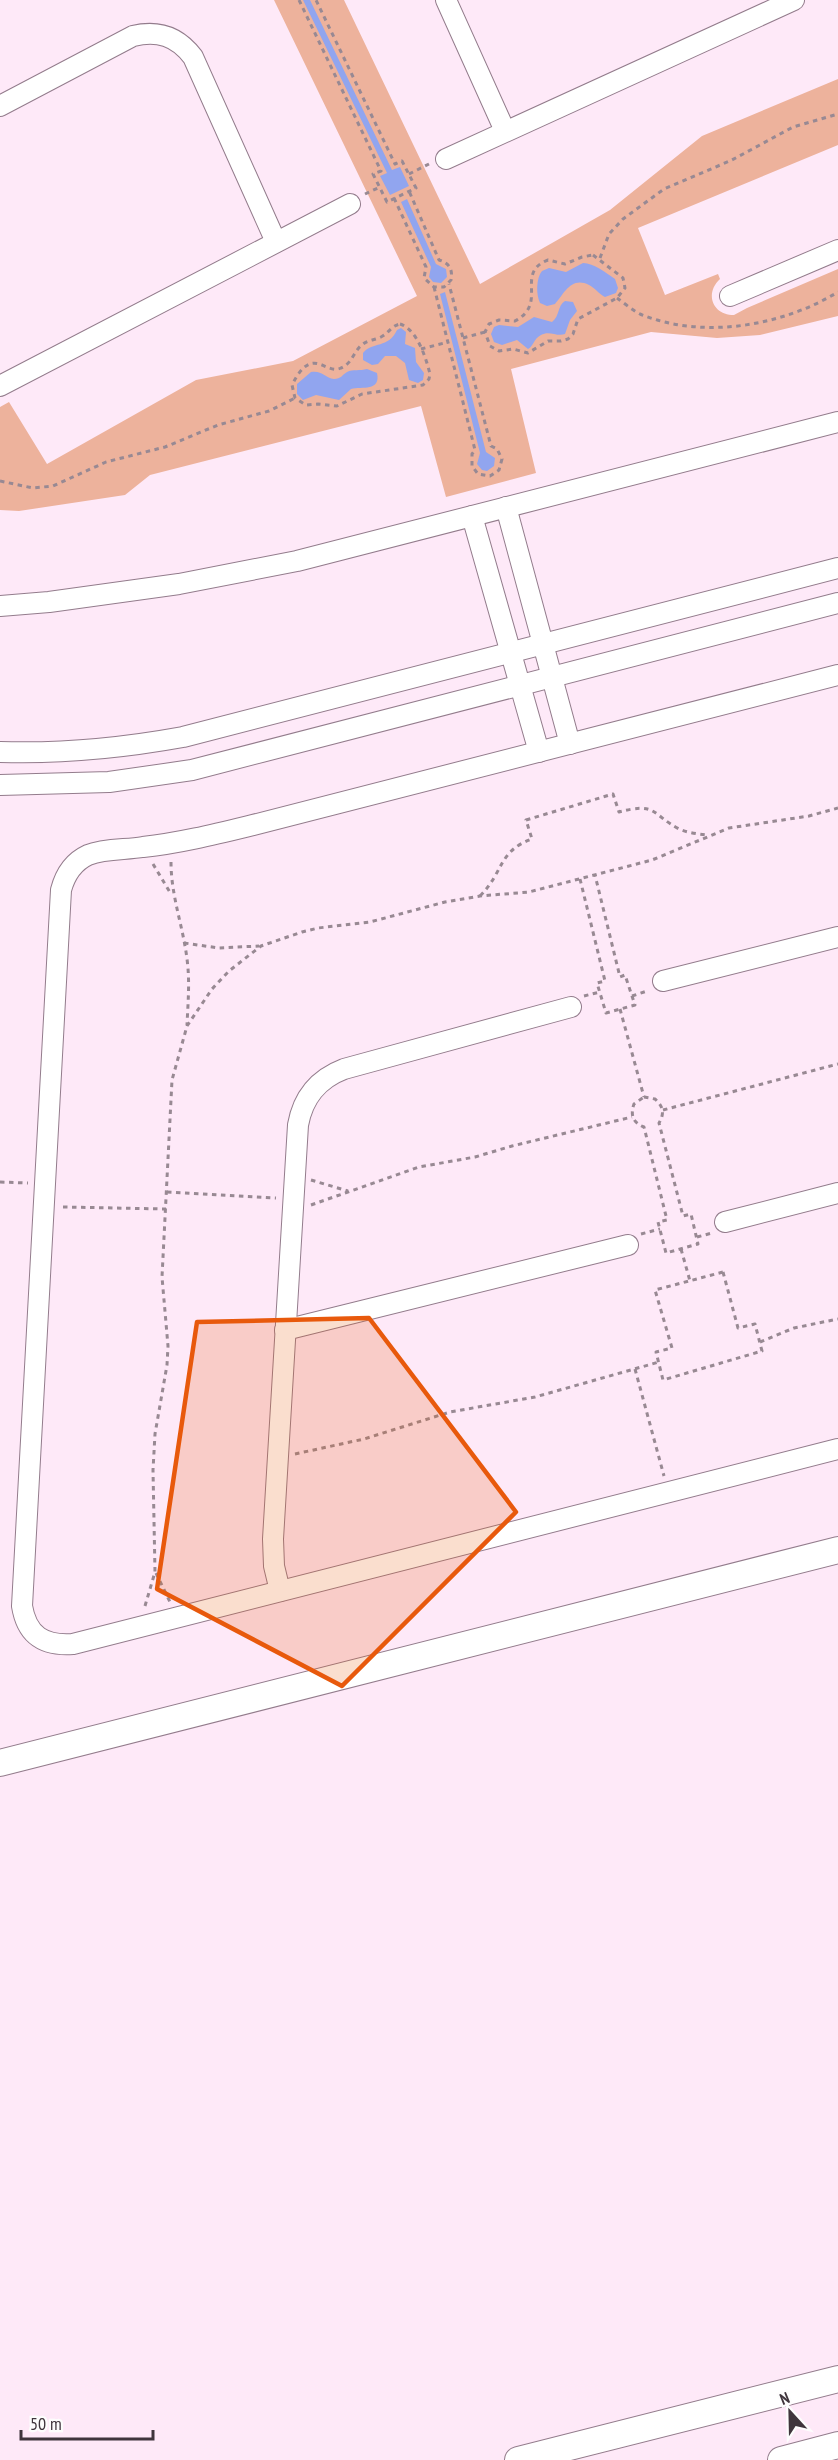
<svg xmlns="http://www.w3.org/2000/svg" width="838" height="2460" font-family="'PT Sans Narrow',sans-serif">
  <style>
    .green { fill: #edb29c }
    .water { fill: #91a5ef }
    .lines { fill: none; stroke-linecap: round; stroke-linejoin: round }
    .minor-casing { stroke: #937c8c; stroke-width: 22 }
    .major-casing { stroke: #937c8c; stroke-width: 28 }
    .path { stroke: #988993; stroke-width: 3; stroke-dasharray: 4.5 4.5; stroke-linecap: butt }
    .minor { stroke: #fff; stroke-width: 20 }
    .major { stroke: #fff; stroke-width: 26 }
    .marked { fill: #e8590c; fill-opacity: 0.2; stroke: #e8590c; stroke-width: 4.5; stroke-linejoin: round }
  </style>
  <rect width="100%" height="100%" fill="#fee9f8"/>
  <!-- green -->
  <path class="green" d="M274,0H344L480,284L610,210L702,136L838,79V145L638,228L665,295L718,274L720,279C704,294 713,315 734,315L747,308L838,269V316L760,335L717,338L651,332L511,369L536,473L446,497L421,406L150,475L125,495L19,511L0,510V407L9,402L47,464L196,380L293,361L417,296Z"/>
  <!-- water -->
  <g class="water">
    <path d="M303,0H310L392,170L400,167L409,186L390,195L380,176L387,173Z"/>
    <path d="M407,199L436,264L446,269L447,277L441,283L433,282L429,277L431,267L401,202Z"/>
    <path d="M583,263C594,263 606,273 615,279L618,288L616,293L605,297C599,294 595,288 589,285C571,276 564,294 555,304L547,306L540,303C536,295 536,278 542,271L549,268L566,272Z"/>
    <path d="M445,292L486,452L495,458L494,466L487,471L482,470L477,464L480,453L440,294Z"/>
    <path d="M565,301L573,302L577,311L570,320L565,334C557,337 549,330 541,335C533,339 534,346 528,349L517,340L502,345L494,342L491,334L494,327L499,325L518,327L534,317L552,322C560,316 557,306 565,301Z"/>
    <path d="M401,328L406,332L405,344L415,348L416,362L424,373L423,380L418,383L409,380L405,363L396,356H385L378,364L372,365L363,360V353C373,341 388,349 397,330Z"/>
    <path d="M367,369L377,373C381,392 362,386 351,389L339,400L316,395L303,400L297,394V384L311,372C322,370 325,378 334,379C341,379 342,375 347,372C353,369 360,371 367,369Z"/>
  </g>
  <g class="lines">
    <defs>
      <g id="minor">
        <path d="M446,0L505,131"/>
        <path d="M0,106L133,36C158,30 177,36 193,57L276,242"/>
        <path d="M446,159L794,0"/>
        <path d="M730,296L838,250"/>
        <path d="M0,386L350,204"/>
        <path d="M506,507L570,744"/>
        <path d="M472,516L539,752"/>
        <path d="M0,606L49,602L179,584L297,561L838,422"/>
        <path d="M838,675L253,825C216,834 180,843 143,847C126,850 105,848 88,855C73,862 65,875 61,890L22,1606C27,1636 44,1646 73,1644L838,1449"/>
        <path d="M0,752C61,754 122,748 183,737L838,568"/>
        <path d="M0,785L109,782L192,770L838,603"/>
        <path d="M663,981L838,937"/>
        <path d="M725,1222L838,1193"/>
        <path d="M285,1330L628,1245"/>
        <path d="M280,1591L274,1566L273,1539L298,1125C303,1097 318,1079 344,1069L571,1007"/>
      </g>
      <g id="major">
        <path d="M0,1763L838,1550"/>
        <path d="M518,2460L838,2379"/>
        <path d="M781,2460L838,2445"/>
      </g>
    </defs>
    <!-- minor casing -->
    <use href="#minor" class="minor-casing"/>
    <!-- major casing -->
    <use href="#major" class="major-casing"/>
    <!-- path -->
    <g class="path">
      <path d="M299,0L381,171L373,174L387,202L416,188L402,161L395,164L316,0"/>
      <path d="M409,174L429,164"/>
      <path d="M365,194L380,187"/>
      <path d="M394,198L426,267L424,278L434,287H444L451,280C453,269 449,263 439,260L409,191"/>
      <path d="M593,255L623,278L625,288L617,298L578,319L573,334L568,339L561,341H548L528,353L513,349L499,351L490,346L485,332L489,324L499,320L515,321C549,303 514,273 548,260L565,264L582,257Z"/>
      <path d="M600,258L609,234L623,219L664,189L732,160L793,127L838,114"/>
      <path d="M434,287L475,450L472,454V466L478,474L490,476L499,470L502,459L497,449L491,446L449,284"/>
      <path d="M617,298C624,303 632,310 640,314C703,340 782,326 838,292"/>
      <path d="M400,324C417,329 426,358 430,374L429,379L423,385L362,394L337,406L318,404L306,405L295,398L292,385C313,343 325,376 341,368C353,363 354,350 363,344C368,340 375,340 381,337C389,333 391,326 400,324Z"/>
      <path d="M463,338L485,332"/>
      <path d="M421,349L448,342"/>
      <path d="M0,481L33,488L53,486L106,462L165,447L218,425L269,411L295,398"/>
      <path d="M171,862C171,896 183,926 187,959C190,981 188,1002 187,1025"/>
      <path d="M153,864L171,894"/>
      <path d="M580,879L605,981L597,983L606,1013L635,1005L625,975L620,977L595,875"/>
      <path d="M480,896C504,872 498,851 532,839L526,820L613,794L619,812C657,802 651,814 679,829C688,833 698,834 707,835"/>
      <path d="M184,943L219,948L259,946"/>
      <path d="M584,996L600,992"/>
      <path d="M632,996L647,991"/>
      <path d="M620,1009L644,1097"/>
      <path d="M644,1097L655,1099C663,1106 665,1113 659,1123L683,1216L691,1214L698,1244L666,1253L658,1222L667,1220L644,1127C633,1123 630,1115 634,1104Z"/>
      <path d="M663,1110L838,1064"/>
      <path d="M311,1180L348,1191"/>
      <path d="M0,1182L28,1183"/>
      <path d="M167,1192L276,1198"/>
      <path d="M311,1205L419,1167L475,1157L512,1146L632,1117"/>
      <path d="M63,1207L166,1209"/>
      <path d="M641,1234L660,1229"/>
      <path d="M697,1237L712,1233"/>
      <path d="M681,1249L690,1281"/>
      <path d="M723,1272L738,1328L755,1324L762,1351L663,1380L656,1352L672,1348L655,1290Z"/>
      <path d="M760,1342L794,1328L838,1319"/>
      <path d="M635,1369L664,1476"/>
      <path d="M295,1454L364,1439L450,1412L535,1397L659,1362"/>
      <path d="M156,1573L170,1602"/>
      <path d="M145,1606L155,1572L153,1470L155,1434L167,1365L168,1346L162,1277L172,1080L187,1026L212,989L229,971L261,946L302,932L318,928L370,922L445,902L480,896L529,892L652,860L729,828L809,816L838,808"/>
    </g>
    <!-- minor -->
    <use href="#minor" class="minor"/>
    <!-- major -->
    <use href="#major" class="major"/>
  </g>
  <!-- marked area -->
  <path class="marked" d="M369,1318L516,1512L342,1686L157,1589L197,1322Z"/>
  <!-- north arrow -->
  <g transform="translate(790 2412) rotate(338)" stroke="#fdfdfd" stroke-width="4.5" paint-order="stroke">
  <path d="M0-4.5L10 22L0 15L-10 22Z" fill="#3f353c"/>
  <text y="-9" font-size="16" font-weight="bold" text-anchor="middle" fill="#3f353c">N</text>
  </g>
  <!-- scale -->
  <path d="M21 2430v9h132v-9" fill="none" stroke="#3f353c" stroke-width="3"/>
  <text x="30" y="2430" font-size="18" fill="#3f353c" stroke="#fdfdfd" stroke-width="4.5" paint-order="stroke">50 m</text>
</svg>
